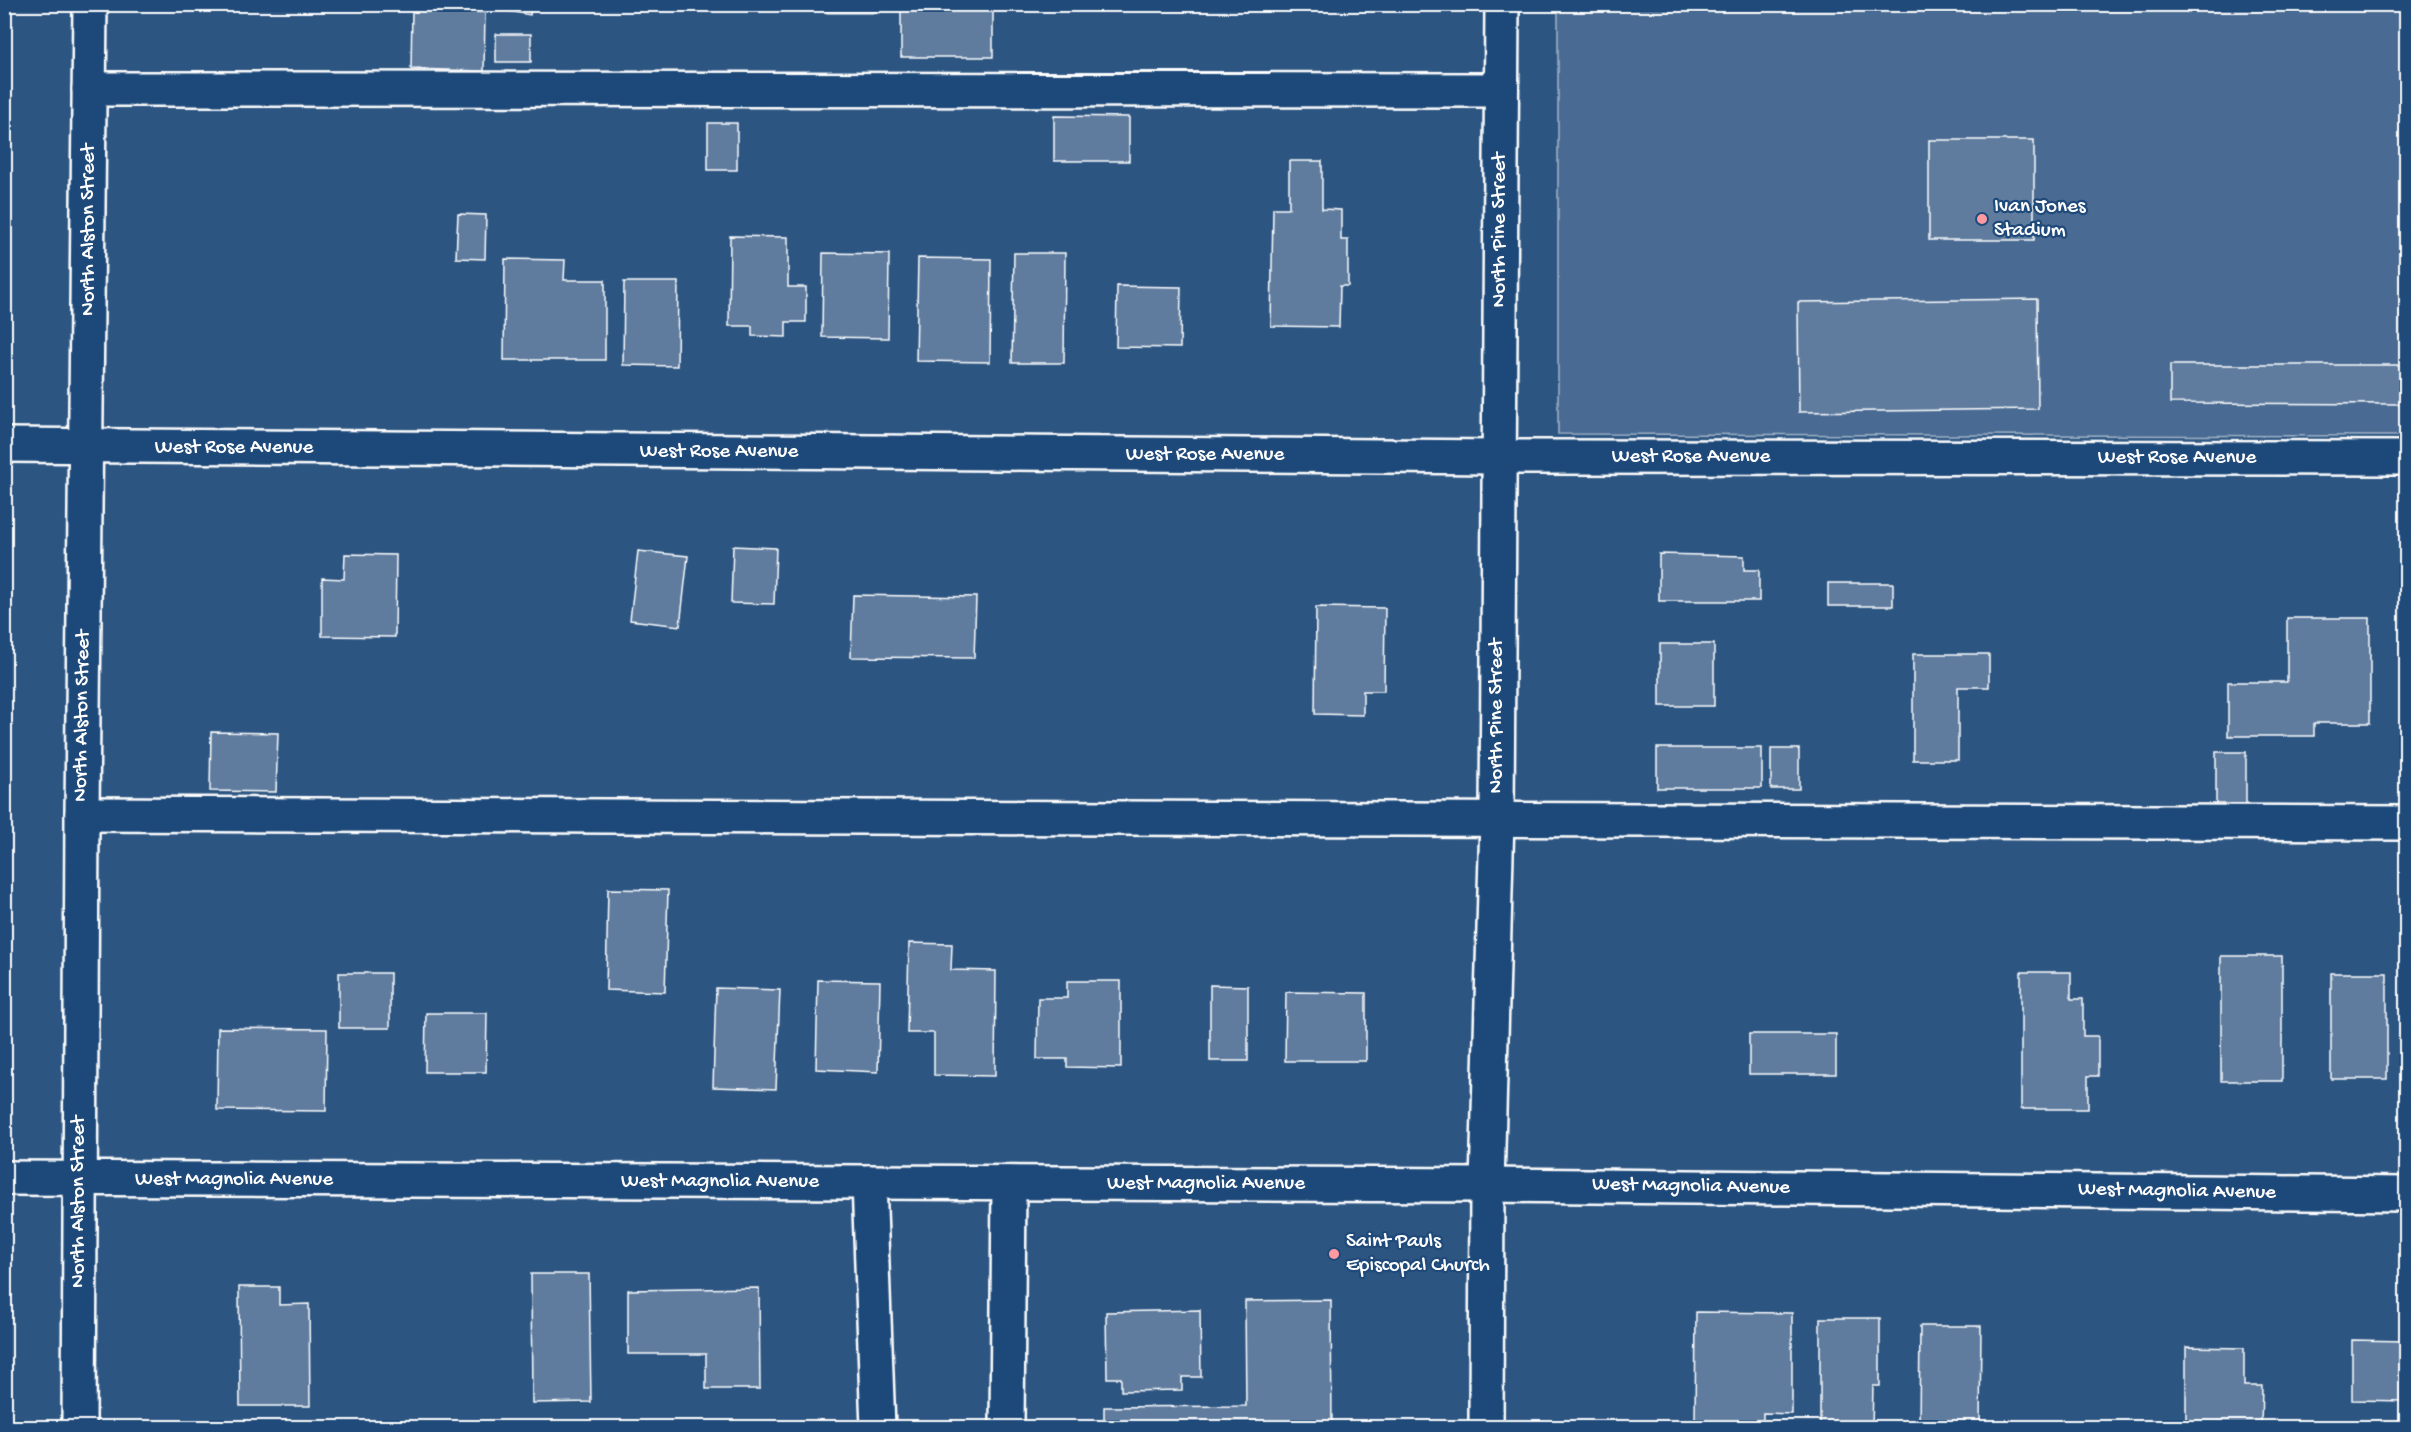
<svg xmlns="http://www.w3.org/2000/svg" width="2411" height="1432" font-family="'Gochi Hand',sans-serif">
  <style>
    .green { fill: #486b92; stroke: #a4b5c8; stroke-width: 1.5 }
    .water { fill: #748fad; stroke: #acbcce; stroke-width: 1.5 }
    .building { fill: #5e7c9f; stroke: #fff; stroke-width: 1.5 }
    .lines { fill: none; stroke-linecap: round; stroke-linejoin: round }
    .minor-casing { stroke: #fff; stroke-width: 38 }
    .minor { stroke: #1f4a7a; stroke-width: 33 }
    .poi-dot { fill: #ff9aa2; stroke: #1f4a7a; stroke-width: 2 }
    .labels { text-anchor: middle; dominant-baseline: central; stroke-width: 4.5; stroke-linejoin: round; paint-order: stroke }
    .poi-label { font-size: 21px; fill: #fff; stroke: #1f4a7a; text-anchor: start }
    .street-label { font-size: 21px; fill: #fff; stroke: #1f4a7a }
  </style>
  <rect width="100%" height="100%" fill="#2c5582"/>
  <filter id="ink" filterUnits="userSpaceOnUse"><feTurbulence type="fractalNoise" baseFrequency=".0167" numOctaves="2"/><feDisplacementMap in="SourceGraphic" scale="12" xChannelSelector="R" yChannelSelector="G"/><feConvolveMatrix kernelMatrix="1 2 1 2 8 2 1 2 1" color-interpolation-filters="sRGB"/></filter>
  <g filter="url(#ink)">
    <!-- green -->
    <path class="green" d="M1558,5H2406V436L1558,434Z"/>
    <!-- water -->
    <rect class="water" x="827" y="5" width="52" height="8"/>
    <!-- building -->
    <g class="building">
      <path d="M470,4H532L530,15Z"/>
      <path d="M993,4V57H901V5Z"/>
      <path d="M412,10L485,12L484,71L411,69Z"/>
      <rect x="496" y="34" width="35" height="28"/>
      <path d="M1054,116L1129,117V161H1054Z"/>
      <rect x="708" y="123" width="29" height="47"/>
      <rect x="1929" y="140" width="105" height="100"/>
      <path d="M1289,161H1322V209L1341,210V240H1348V286H1340L1339,327L1271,326L1273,208H1289Z"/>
      <path d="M458,214L486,215L485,259L456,258Z"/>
      <path d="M730,236L788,237V287H806V322H786V337L752,336V326H729Z"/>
      <path d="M823,253L889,254L888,338L822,337Z"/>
      <path d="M1014,253H1065L1064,363H1012Z"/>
      <path d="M918,258L991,259L990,362L916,361Z"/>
      <path d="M505,259L565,260L564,280H605V360H504Z"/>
      <path d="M624,282H678L677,366L623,365Z"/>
      <path d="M1117,286L1181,287L1180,348L1116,347Z"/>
      <path d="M2037,299L2038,409L1799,412L1798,302Z"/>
      <path d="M2170,365H2406V404L2170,403Z"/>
      <path d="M733,546L776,548L774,604L731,603Z"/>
      <path d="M638,551L688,556L680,626L630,620Z"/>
      <path d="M345,554L396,555L395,637L322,636V578L344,579Z"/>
      <path d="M1659,554L1744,556V570H1759V601H1659Z"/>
      <rect x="1828" y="583" width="65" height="23"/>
      <path d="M853,595L976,597L974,658L851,657Z"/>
      <path d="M1316,607L1385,608L1384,691H1363V715L1315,714Z"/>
      <path d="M2287,618H2370V723H2314V736H2228V682H2287Z"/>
      <rect x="1660" y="644" width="54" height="62"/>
      <path d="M1913,654H1989V687H1958V760H1913Z"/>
      <path d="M211,732L278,733L276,792L210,791Z"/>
      <rect x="1657" y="748" width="105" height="40"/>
      <rect x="1771" y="749" width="28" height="40"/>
      <rect x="2216" y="752" width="30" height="55"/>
      <path d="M608,889L668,890L665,992L606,990Z"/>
      <path d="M909,943L952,944L951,970L996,971L995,1076L934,1075V1033H907Z"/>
      <rect x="2221" y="956" width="61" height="125"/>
      <path d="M2021,972H2071V999H2083V1036H2098V1076H2088V1109H2021Z"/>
      <rect x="339" y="973" width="51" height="55"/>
      <rect x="2331" y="973" width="56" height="106"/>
      <path d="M818,980L880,981L878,1072L816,1069Z"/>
      <path d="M1067,981H1121V1068L1067,1067V1059H1037L1038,998H1067Z"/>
      <path d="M1210,985L1248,986V1061H1210Z"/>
      <path d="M716,988L780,990L776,1089L713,1087Z"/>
      <path d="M1286,992L1366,993V1061H1285Z"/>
      <path d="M426,1013H487L486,1072H425Z"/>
      <path d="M218,1028L327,1029L326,1111L217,1110Z"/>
      <rect x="1749" y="1034" width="87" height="40"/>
      <path d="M531,1274H589L591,1402L532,1403Z"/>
      <path d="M239,1287H279V1305L309,1304L310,1406H240Z"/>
      <path d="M759,1288L760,1389H706V1354H628V1290Z"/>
      <path d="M1331,1300L1332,1428H1104V1407L1246,1406L1245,1301Z"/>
      <path d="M1200,1310L1201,1377H1182V1390L1121,1391V1378H1107L1106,1312Z"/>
      <path d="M1696,1312L1792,1313V1414L1763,1413V1422H1695Z"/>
      <path d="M1820,1318H1880V1386H1873L1872,1428H1820Z"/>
      <path d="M1920,1326H1981L1980,1428H1919Z"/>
      <path d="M2352,1340L2406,1341V1401L2352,1400Z"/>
      <path d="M2186,1347L2244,1348V1386H2262L2261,1428H2186Z"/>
    </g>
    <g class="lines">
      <defs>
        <g id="minor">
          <path d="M89,89L1500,90"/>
          <path d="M4,445L1499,457L2406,458"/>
          <path d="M82,814L2406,823"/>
          <path d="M4,1178L1487,1185L2406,1194"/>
          <path d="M869,1182L878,1428"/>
          <path d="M79,1428L82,814L90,4"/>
          <path d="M1007,1428L1009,1183"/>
          <path d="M1486,1428L1487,1185L1497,818L1502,4"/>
        </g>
      </defs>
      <!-- minor casing -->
      <use href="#minor" class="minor-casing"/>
      <!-- minor -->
      <use href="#minor" class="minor"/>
    </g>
  </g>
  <!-- markers -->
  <g class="poi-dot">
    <circle cx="1982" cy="219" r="6"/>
    <circle cx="1334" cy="1254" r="6"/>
  </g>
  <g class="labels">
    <!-- poi labels -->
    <g class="poi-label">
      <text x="1994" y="207">Ivan Jones<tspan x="1994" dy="24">Stadium</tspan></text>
      <text x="1346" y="1242">Saint Pauls<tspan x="1346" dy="24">Episcopal Church</tspan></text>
    </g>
    <!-- street labels -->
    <g class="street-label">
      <text transform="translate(89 230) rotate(-90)">North Alston Street</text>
      <text transform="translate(1500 230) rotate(-90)">North Pine Street</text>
      <text x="234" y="448">West Rose Avenue</text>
      <text x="719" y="452">West Rose Avenue</text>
      <text x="1205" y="455">West Rose Avenue</text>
      <text x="1691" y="457">West Rose Avenue</text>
      <text x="2177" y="458">West Rose Avenue</text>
      <text transform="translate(83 716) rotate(-89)">North Alston Street</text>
      <text transform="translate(1497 716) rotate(-90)">North Pine Street</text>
      <text x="234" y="1180">West Magnolia Avenue</text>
      <text x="720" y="1182">West Magnolia Avenue</text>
      <text x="1206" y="1184">West Magnolia Avenue</text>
      <text transform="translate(1691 1187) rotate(1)">West Magnolia Avenue</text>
      <text transform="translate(2177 1192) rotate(1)">West Magnolia Avenue</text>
      <text transform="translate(79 1202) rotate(-90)">North Alston Street</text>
    </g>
  </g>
  <!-- margin -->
  <rect width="2411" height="1432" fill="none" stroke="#1f4a7a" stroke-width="24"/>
  <rect x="12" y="12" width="2387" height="1408" fill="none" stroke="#fff" stroke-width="2" filter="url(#ink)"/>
</svg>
